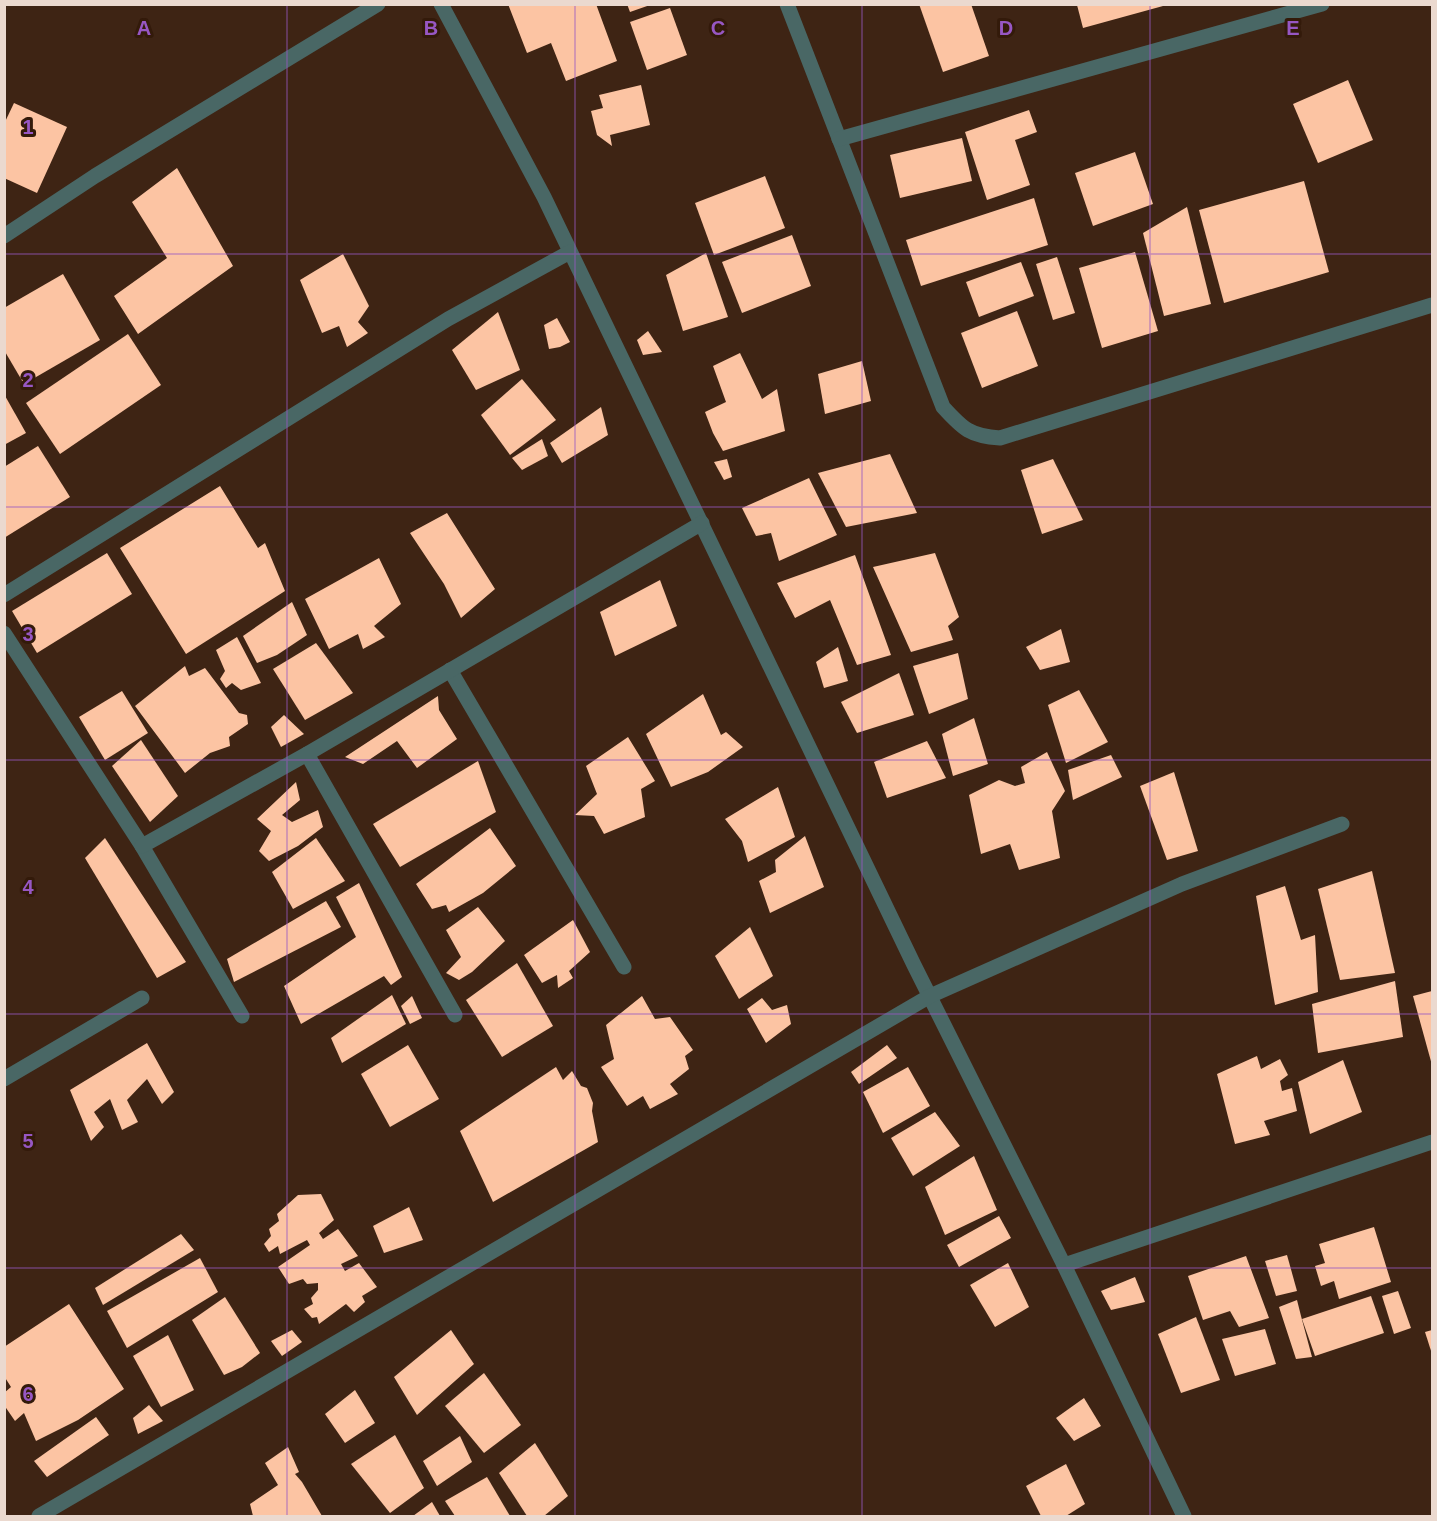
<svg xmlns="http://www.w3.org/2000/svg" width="1437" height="1521" font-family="Arial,sans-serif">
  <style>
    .building { fill: #fcc4a3 }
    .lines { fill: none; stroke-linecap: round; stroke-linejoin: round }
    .minor { stroke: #496765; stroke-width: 15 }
    .grid { fill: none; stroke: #9757c3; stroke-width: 1.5; stroke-opacity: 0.55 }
    .grid-label { font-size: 20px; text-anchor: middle; font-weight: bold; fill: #9757c3; stroke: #331a0a; stroke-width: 6; stroke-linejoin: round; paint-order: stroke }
  </style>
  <rect width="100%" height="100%" fill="#3e2414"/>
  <!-- building -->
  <g class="building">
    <path d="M508,4H596L617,61L566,81L551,43L527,53Z"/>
    <path d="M627,4H650V5L630,12Z"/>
    <path d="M919,4H971L989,56L943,72Z"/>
    <path d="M1077,5H1163V6L1083,28Z"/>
    <path d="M670,8L687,55L647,70L630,22Z"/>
    <path d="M1348,80L1373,140L1318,163L1293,104Z"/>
    <path d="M641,85L650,125L610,135L612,146L597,135L591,111L603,108L599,95Z"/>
    <path d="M14,103L67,127L37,193L4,178V124Z"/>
    <path d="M1029,110L1037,132L1015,140L1030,185L987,200L965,132Z"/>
    <path d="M962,138L972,181L900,198L890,155Z"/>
    <path d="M1135,152L1153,204L1093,226L1075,173Z"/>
    <path d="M177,168L233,266L138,334L114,296L167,258L132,202Z"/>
    <path d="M765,176L785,228L714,255L695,203Z"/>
    <path d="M1304,181L1329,272L1224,303L1199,210Z"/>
    <path d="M1034,198L1048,245L921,286L906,240Z"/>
    <path d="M1187,207L1211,304L1164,316L1143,233Z"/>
    <path d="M792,235L811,286L742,313L722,262Z"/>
    <path d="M1135,252L1158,331L1102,348L1079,268Z"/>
    <path d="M706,253L728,317L683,331L666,275Z"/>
    <path d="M343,254L369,306L358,322L368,333L347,347L339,326L322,333L300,280Z"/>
    <path d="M1057,257L1075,313L1053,320L1036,264Z"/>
    <path d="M1021,262L1034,296L979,317L966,282Z"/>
    <path d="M63,274L100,340L24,384L4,350V308Z"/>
    <path d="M1017,311L1038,366L982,388L961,333Z"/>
    <path d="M498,312L520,370L476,390L452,350Z"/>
    <path d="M557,318L570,342L560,347L549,349L544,325Z"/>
    <path d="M648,331L662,352L643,355L637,340Z"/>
    <path d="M128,334L161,385L60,454L26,403Z"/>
    <path d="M740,353L762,399L777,389L785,431L723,451L713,433L705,412L726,402L713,366Z"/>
    <path d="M862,361L871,401L825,414L818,374Z"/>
    <path d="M522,379L556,420L510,455L481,415Z"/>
    <path d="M4,394L26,433L4,445Z"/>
    <path d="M601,407L608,435L562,463L550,443Z"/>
    <path d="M542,439L548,456L522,470L512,458Z"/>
    <path d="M38,446L70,497L4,538V467Z"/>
    <path d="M890,454L917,513L846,527L818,473Z"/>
    <path d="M727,459L732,477L724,480L714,462Z"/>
    <path d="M1053,459L1083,520L1042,534L1021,470Z"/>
    <path d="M809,478L837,535L779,561L771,533L756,536L742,508Z"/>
    <path d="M220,486L258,548L265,543L285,591L186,654L120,548Z"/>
    <path d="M447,513L495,589L461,618L444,584L410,533Z"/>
    <path d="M107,553L132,594L37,653L12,611Z"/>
    <path d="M935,553L959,617L948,626L953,640L911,652L873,567Z"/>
    <path d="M855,555L891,655L857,665L830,600L795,618L777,583Z"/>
    <path d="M379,558L401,604L374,626L385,637L363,649L358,634L329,649L305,599Z"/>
    <path d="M660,580L677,626L615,656L600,612Z"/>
    <path d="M292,602L307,635L277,655L257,663L243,636Z"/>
    <path d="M1061,629L1070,662L1040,670L1026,647Z"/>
    <path d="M237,637L261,683L241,690L232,683L226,688L220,679L225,671L216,650Z"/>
    <path d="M316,643L353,693L305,720L273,669Z"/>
    <path d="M838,647L848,681L824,688L816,662Z"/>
    <path d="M958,653L968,699L929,714L913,666Z"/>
    <path d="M185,666L189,676L205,668L239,713L247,715L248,724L229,737L230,746L210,753L185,773L135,706Z"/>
    <path d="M899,673L914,715L857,733L841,702Z"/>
    <path d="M1079,690L1108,742L1066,763L1048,705Z"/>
    <path d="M122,691L148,733L105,760L79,717Z"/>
    <path d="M703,694L721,735L726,732L743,747L708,772L671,787L646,734Z"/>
    <path d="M438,696L439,710L457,739L417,768L397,741L363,764L345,757Z"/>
    <path d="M284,715L304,734L281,747L271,727Z"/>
    <path d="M974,718L988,764L953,776L942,734Z"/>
    <path d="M628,737L655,781L641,789L645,817L604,834L594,816L575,815L597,794L586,766Z"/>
    <path d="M141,740L178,796L150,822L112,766Z"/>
    <path d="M927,741L946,778L887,798L874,762Z"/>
    <path d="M1047,752L1065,791L1052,811L1060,858L1019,870L1010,844L981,854L969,795L999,780L1015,786L1025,783L1021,767Z"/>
    <path d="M1111,755L1122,777L1073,800L1068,770Z"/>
    <path d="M478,761L496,812L400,867L373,824Z"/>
    <path d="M1174,772L1198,851L1167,860L1140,786Z"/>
    <path d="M296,782L300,800L282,815L292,822L318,810L323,827L298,846L269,861L259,851L271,831L257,819Z"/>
    <path d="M778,787L795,837L748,862L742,841L725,819Z"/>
    <path d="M490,828L516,866L483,893L449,912L446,905L432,909L416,884Z"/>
    <path d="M805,836L824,887L770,913L759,881L776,872L775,860Z"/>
    <path d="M105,838L186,962L157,978L85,858Z"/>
    <path d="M316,838L345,881L293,909L272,872Z"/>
    <path d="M1372,871L1395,973L1340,980L1318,889Z"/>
    <path d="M359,883L402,977L391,985L384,976L301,1024L284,986L356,937L336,897Z"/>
    <path d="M1285,886L1301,940L1315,935L1318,992L1275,1005L1256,896Z"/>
    <path d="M326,901L341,927L234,982L227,959Z"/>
    <path d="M478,907L505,941L472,972L459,980L446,973L461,957L446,930Z"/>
    <path d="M573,920L590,952L569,971L573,978L558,988L557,975L542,983L524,955Z"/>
    <path d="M750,927L773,976L739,999L715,956Z"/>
    <path d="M517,963L553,1026L502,1057L466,1000Z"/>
    <path d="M1395,981L1403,1037L1318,1053L1312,1004Z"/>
    <path d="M1432,991V1065L1413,996Z"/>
    <path d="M392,995L406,1024L342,1063L331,1038Z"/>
    <path d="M412,996L422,1018L410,1024L401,1006Z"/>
    <path d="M642,996L655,1019L670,1017L693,1050L685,1056L689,1069L670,1084L678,1094L650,1109L643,1096L627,1106L601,1067L614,1059L606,1025Z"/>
    <path d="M762,998L772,1010L787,1005L791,1024L766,1043L747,1009Z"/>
    <path d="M147,1043L174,1092L162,1104L147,1079L127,1100L138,1122L122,1130L110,1099L94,1112L104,1127L91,1141L70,1090Z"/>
    <path d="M408,1045L439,1099L390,1127L361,1074Z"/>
    <path d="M887,1045L897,1058L859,1084L851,1072Z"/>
    <path d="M1257,1056L1261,1069L1280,1059L1288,1075L1280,1081L1282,1091L1292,1088L1297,1111L1264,1121L1270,1135L1235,1144L1217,1074Z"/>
    <path d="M1343,1060L1362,1112L1310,1134L1298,1082Z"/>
    <path d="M556,1067L563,1080L572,1071L581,1086L587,1088L593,1103L592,1111L598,1142L493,1202L460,1131Z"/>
    <path d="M908,1067L930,1106L883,1133L863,1092Z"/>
    <path d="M935,1112L960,1146L913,1176L891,1138Z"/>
    <path d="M974,1156L997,1210L945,1235L925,1187Z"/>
    <path d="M321,1194L334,1220L319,1233L323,1239L338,1229L358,1256L341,1264L345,1271L359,1263L377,1287L362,1296L365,1302L354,1312L346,1304L319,1324L317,1317L312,1318L304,1309L313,1304L311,1298L318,1290V1283L307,1284L303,1279L289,1284L278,1267L310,1245L307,1240L280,1254L278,1246L269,1252L264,1244L271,1236L269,1229L279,1221L277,1214L298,1195Z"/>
    <path d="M409,1207L423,1240L384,1253L373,1226Z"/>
    <path d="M999,1216L1011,1238L959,1267L947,1245Z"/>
    <path d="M1374,1227L1391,1282L1339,1299L1334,1281L1321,1286L1315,1266L1325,1263L1319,1244Z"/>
    <path d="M181,1234L194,1250L103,1305L95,1288Z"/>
    <path d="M1287,1255L1297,1291L1276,1296L1265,1261Z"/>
    <path d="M1246,1256L1269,1318L1239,1327L1230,1311L1203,1320L1188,1276Z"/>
    <path d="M200,1258L218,1292L127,1348L107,1311Z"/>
    <path d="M1008,1263L1029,1307L995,1327L970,1285Z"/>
    <path d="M1135,1277L1145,1302L1111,1310L1101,1291Z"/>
    <path d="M1398,1291L1411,1328L1394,1334L1382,1296Z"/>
    <path d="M1371,1296L1384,1333L1315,1356L1302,1319Z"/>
    <path d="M225,1297L260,1353L242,1367L224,1375L192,1320Z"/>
    <path d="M1297,1300L1301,1316L1312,1357L1296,1359L1279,1307Z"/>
    <path d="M69,1304L124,1389L78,1420L36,1441L24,1413L15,1421L4,1405V1393L11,1387L4,1376V1347Z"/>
    <path d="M1196,1317L1220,1380L1181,1393L1158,1334Z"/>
    <path d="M1265,1329L1276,1364L1235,1376L1222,1339Z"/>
    <path d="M292,1330L302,1342L282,1356L271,1341Z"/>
    <path d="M451,1330L474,1364L417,1415L394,1377Z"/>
    <path d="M1432,1330V1354L1425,1332Z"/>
    <path d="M168,1335L194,1390L161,1407L133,1356Z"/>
    <path d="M484,1373L521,1425L484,1453L445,1406Z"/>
    <path d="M355,1390L375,1423L345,1443L325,1414Z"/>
    <path d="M1084,1398L1101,1426L1074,1441L1056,1418Z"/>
    <path d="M149,1405L163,1421L138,1434L133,1418Z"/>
    <path d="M96,1417L109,1435L47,1477L34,1461Z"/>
    <path d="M395,1435L424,1488L390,1513L351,1464Z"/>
    <path d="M460,1436L472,1462L437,1486L423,1461Z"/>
    <path d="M535,1443L568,1496L544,1516H527L499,1473Z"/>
    <path d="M288,1447L299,1472L295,1474L302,1482L322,1516H253L250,1504L278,1485L265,1463Z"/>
    <path d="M1066,1464L1085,1504L1066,1516H1041L1026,1486Z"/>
    <path d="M487,1477L510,1516H455L445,1501Z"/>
    <path d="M432,1502L440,1516H413Z"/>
  </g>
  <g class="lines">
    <!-- minor -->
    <g class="minor">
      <path d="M441,4L544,197L914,965L1064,1265L1184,1516"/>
      <path d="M787,4L943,407C963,429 970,436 1000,438L1432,305"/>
      <path d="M839,139L1322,4"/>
      <path d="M4,236L95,176L378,4"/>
      <path d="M4,595L448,319L570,252"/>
      <path d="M4,633L142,846L242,1016"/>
      <path d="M450,670L624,967"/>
      <path d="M307,754L455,1015"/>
      <path d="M142,846L307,754L702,523"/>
      <path d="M4,1079L142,998"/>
      <path d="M1064,1265L1432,1142"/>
      <path d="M39,1516L930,996L1182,884L1342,824"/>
    </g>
  </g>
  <!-- grid -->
  <path class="grid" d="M287,4V1516M575,4V1516M862,4V1516M1150,4V1516M4,254H1432M4,507H1432M4,760H1432M4,1014H1432M4,1268H1432"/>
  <g class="grid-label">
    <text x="144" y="35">A</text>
    <text x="431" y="35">B</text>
    <text x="718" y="35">C</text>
    <text x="1006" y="35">D</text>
    <text x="1293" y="35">E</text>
    <text x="28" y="134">1</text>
    <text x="28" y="387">2</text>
    <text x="28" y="641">3</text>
    <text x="28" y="894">4</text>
    <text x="28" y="1148">5</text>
    <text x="28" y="1401">6</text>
  </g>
  <!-- border -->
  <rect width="1437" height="1521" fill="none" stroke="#ebd9cf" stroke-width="12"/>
</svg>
